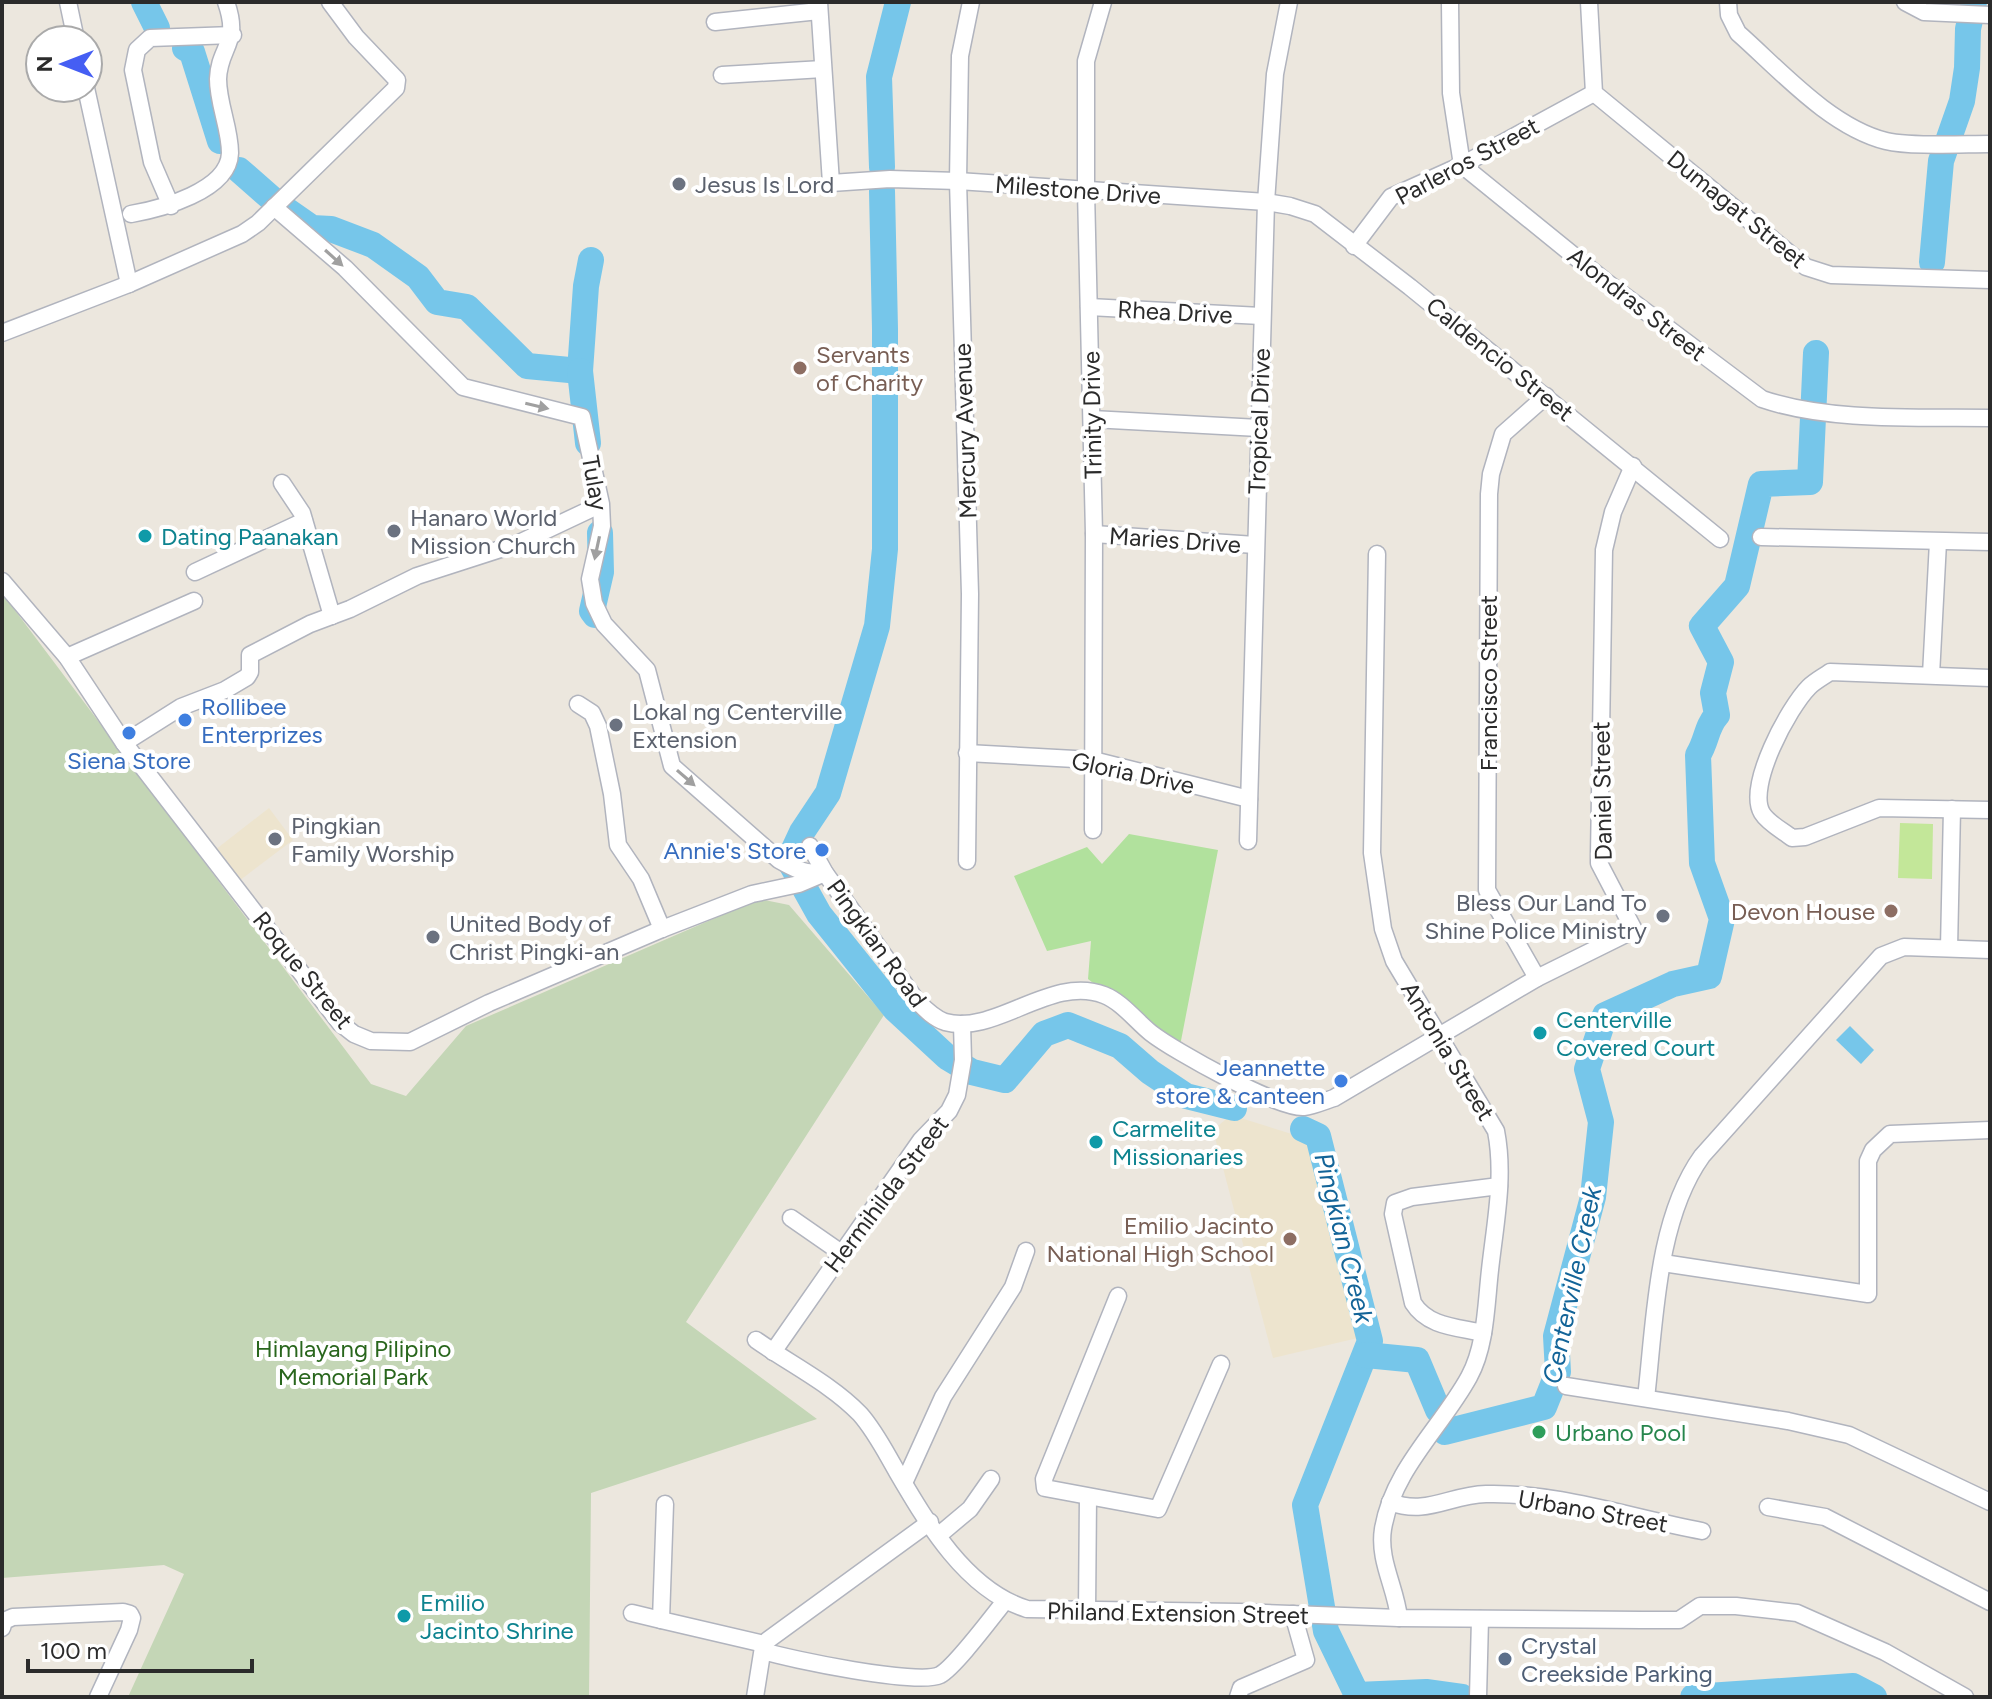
<svg xmlns="http://www.w3.org/2000/svg" width="1992" height="1699" font-family="Figtree,sans-serif">
  <style>
    .education { fill: #ede4ce }
    .green { fill: #b1e19d }
    .cemetery { fill: #c4d6b6 }
    .pitch { fill: #c3e799 }
    .water { fill: #76c6ea }
    .lines { fill: none; stroke-linecap: round; stroke-linejoin: round }
    .stream { stroke: #76c6ea; stroke-width: 4 }
    .river { stroke: #76c6ea; stroke-width: 26 }
    .minor-casing { stroke: #b1b4be; stroke-width: 19 }
    .minor { stroke: #fff; stroke-width: 16 }
    .oneway { fill: #a0a0a0 }
    .worship-dot { fill: #6b7280; stroke: #fff; stroke-width: 3 }
    .education-dot { fill: #8d6e63; stroke: #fff; stroke-width: 3 }
    .culture-dot { fill: #0f9aa8; stroke: #fff; stroke-width: 3 }
    .shop-dot { fill: #3f7fe0; stroke: #fff; stroke-width: 3 }
    .leisure-dot { fill: #2e9e5b; stroke: #fff; stroke-width: 3 }
    .service-dot { fill: #5c6f8a; stroke: #fff; stroke-width: 3 }
    .labels { text-anchor: middle; dominant-baseline: central; stroke-width: 8; stroke-linejoin: round; paint-order: stroke }
    .street-label { font-size: 24px; fill: #2b2b2b; stroke: #fff }
    .worship-label { font-size: 24px; fill: #5b616d; stroke: #fff; text-anchor: start }
    .education-label { font-size: 24px; fill: #785e54; stroke: #fff; text-anchor: end }
    .culture-label { font-size: 24px; fill: #0d838f; stroke: #fff; text-anchor: start }
    .shop-label { font-size: 24px; fill: #366cbe; stroke: #fff; text-anchor: end }
    .park-label { font-size: 24px; fill: #29661d; stroke: #fff }
    .leisure-label { font-size: 24px; fill: #27864d; stroke: #fff; text-anchor: start }
    .service-label { font-size: 24px; fill: #4e5e75; stroke: #fff; text-anchor: start }
    .water-label { font-size: 26px; font-style: italic; fill: #136498; stroke: #fff }
  </style>
  <rect width="100%" height="100%" fill="#ece7de"/>
  <!-- education -->
  <g class="education">
    <path d="M269,808L293,840L239,881L215,850Z"/>
    <path d="M1231,1115L1314,1141L1362,1337L1273,1358L1213,1130Z"/>
  </g>
  <!-- green -->
  <path class="green" d="M1129,834L1218,850L1179,1051L1088,979L1091,941L1047,951L1014,876L1087,847L1102,864Z"/>
  <!-- cemetery -->
  <path class="cemetery" d="M2,593L371,1084L406,1096L466,1026L759,899L789,905L884,1015L686,1322L817,1419L591,1493L589,1697H128L184,1574L164,1565L2,1578Z"/>
  <!-- pitch -->
  <path class="pitch" d="M1900,823L1933,824L1932,879L1898,878Z"/>
  <!-- water -->
  <path class="water" d="M1850,1026L1874,1050L1861,1064L1836,1040Z"/>
  <g class="lines">
    <!-- stream -->
    <path class="stream" d="M1354,1697L1357,1695"/>
    <!-- river -->
    <g class="river">
      <path d="M144,2L157,28"/>
      <path d="M185,48L192,52L220,141"/>
      <path d="M882,167L879,77L898,2"/>
      <path d="M239,170L279,205L312,228L331,229L373,245L418,277L437,302L467,307L527,366L580,371L586,286L591,260"/>
      <path d="M1932,262L1941,161L1962,101L1967,68L1968,29L1974,2"/>
      <path d="M580,371L588,443"/>
      <path d="M595,615L592,611L601,572L600,533"/>
      <path d="M789,860L819,914L895,1009L947,1057L972,1072L1005,1080L1044,1034L1068,1025L1120,1046L1150,1072L1186,1096L1234,1108"/>
      <path d="M789,860L802,832L828,793L877,626L885,549V329L882,191"/>
      <path d="M1303,1129L1318,1136L1370,1341L1305,1505L1326,1631L1357,1695L1426,1692L1462,1697"/>
      <path d="M1366,1355L1417,1360L1438,1410"/>
      <path d="M1445,1432L1544,1407L1558,1372L1556,1336L1593,1197L1601,1122L1587,1069L1605,1015L1673,984L1709,976L1722,919L1702,863L1698,755C1707,741 1706,727 1717,715L1713,693L1721,662L1702,626L1737,586L1761,484L1810,482L1816,353"/>
      <path d="M1693,1697L1853,1686L1874,1697"/>
    </g>
    <defs>
      <g id="minor">
        <path d="M68,2L76,40"/>
        <path d="M819,2L831,183L890,179L958,181L1266,202L1290,206L1315,214L1410,287L1720,539"/>
        <path d="M1450,2L1451,93L1462,165L1605,281L1762,399C1829,422 1919,417 1990,418"/>
        <path d="M1589,2L1594,93L1806,267L1831,275L1990,280"/>
        <path d="M1728,2L1729,15L1738,33C1780,70 1830,127 1886,141C1910,147 1963,144 1990,144"/>
        <path d="M1905,2L1924,12L1990,15"/>
        <path d="M715,22L819,11"/>
        <path d="M722,75L823,69"/>
        <path d="M86,88L129,284"/>
        <path d="M171,206L152,162L133,70L137,50L150,38L233,35"/>
        <path d="M274,207L345,268L463,387L582,417L601,504L602,526L590,579L594,603L604,624L647,670L672,766L779,860C793,868 804,874 820,873"/>
        <path d="M131,214C160,209 229,191 230,153C230,128 218,104 218,79C219,46 241,44 226,2"/>
        <path d="M1354,246L1391,197L1462,165L1594,93"/>
        <path d="M1089,307L1261,316"/>
        <path d="M2,333L129,284L242,234L258,223L396,88L397,80L356,37L330,2"/>
        <path d="M1092,419L1259,428"/>
        <path d="M282,483L302,513L332,616"/>
        <path d="M1094,534L1255,545"/>
        <path d="M1761,537L1990,542"/>
        <path d="M1377,554L1372,853L1383,929L1394,961L1496,1131C1505,1177 1495,1224 1490,1270C1486,1305 1486,1346 1469,1377C1441,1428 1393,1469 1383,1529C1378,1560 1396,1588 1399,1618"/>
        <path d="M195,572L304,521"/>
        <path d="M2,581L67,657L124,743L340,1023L354,1034L371,1041L410,1042L489,1003L662,929L752,894L799,884L825,873"/>
        <path d="M67,657L194,601"/>
        <path d="M1931,675L1938,542"/>
        <path d="M1990,678L1830,672C1823,677 1815,681 1809,687C1789,707 1746,786 1762,813C1768,823 1783,831 1792,838L1805,837L1879,808L1990,810"/>
        <path d="M578,704L592,713L598,726L612,794L618,845L641,879L662,929"/>
        <path d="M124,743L181,707L225,690L247,677L250,672V655L310,624L350,609L417,576L519,543L591,509"/>
        <path d="M967,753L1093,760L1249,799"/>
        <path d="M1093,830L1094,534L1086,191V61L1103,2"/>
        <path d="M1248,841L1266,202L1275,74L1289,2"/>
        <path d="M810,846L825,873L916,1000C924,1008 933,1018 945,1022C995,1036 1052,974 1104,995C1122,1002 1136,1021 1151,1033C1174,1051 1278,1109 1304,1107C1314,1106 1324,1101 1334,1098L1537,978L1634,930L1599,863V856L1604,550L1613,512L1633,466"/>
        <path d="M967,861L970,594L958,181L960,56L971,2"/>
        <path d="M1949,948L1952,809"/>
        <path d="M1537,978L1487,890L1489,494L1491,474L1503,434L1546,396"/>
        <path d="M791,1218L840,1252"/>
        <path d="M1663,1263L1868,1294V1161L1873,1150L1890,1134L1990,1130"/>
        <path d="M1118,1296L1044,1479L1045,1488L1158,1509L1221,1364"/>
        <path d="M1483,1333C1457,1327 1428,1327 1413,1303L1393,1214L1395,1203L1412,1197L1499,1186"/>
        <path d="M756,1340C790,1364 831,1384 860,1414C875,1431 885,1451 896,1470C927,1523 966,1590 1027,1609L1239,1612L1399,1618L1642,1620H1679L1700,1606H1736L1797,1613L1885,1652L1965,1697"/>
        <path d="M773,1352L921,1140L949,1111L957,1095L963,1060L962,1024"/>
        <path d="M1566,1386L1788,1421L1849,1435L1990,1502"/>
        <path d="M1646,1398C1655,1322 1656,1220 1702,1156L1881,956L1904,947L1990,950"/>
        <path d="M904,1483L943,1397L1013,1287L1026,1251"/>
        <path d="M1390,1502C1427,1516 1449,1495 1486,1494C1558,1492 1631,1518 1702,1531"/>
        <path d="M665,1504L661,1620L764,1644"/>
        <path d="M1768,1507L1825,1517L1990,1602"/>
        <path d="M939,1535L970,1509L991,1479"/>
        <path d="M1087,1611L1088,1497"/>
        <path d="M632,1613L661,1620"/>
        <path d="M2,1628L4,1621L13,1617L123,1612L130,1614L132,1618L129,1630L98,1697"/>
        <path d="M763,1651C789,1659 918,1686 940,1675C955,1667 992,1617 1005,1601"/>
        <path d="M755,1697L763,1647L768,1640L930,1522"/>
        <path d="M1238,1697L1241,1688L1306,1660L1293,1614"/>
        <path d="M1478,1697L1480,1619"/>
      </g>
    </defs>
    <!-- minor casing -->
    <use href="#minor" class="minor-casing"/>
    <!-- minor -->
    <use href="#minor" class="minor"/>
  </g>
  <!-- one-way arrows -->
  <defs><path id="oneway-solid" d="M-6-.8H1V-3.2L6.5 0L1 3.2V.8H-6Z" transform="scale(2)"/></defs>
  <g class="oneway">
    <use href="#oneway-solid" transform="translate(334 258) rotate(42)"/>
    <use href="#oneway-solid" transform="translate(537 406) rotate(13)"/>
    <use href="#oneway-solid" transform="translate(597 548) rotate(102)"/>
    <use href="#oneway-solid" transform="translate(686 778) rotate(41)"/>
  </g>
  <!-- markers -->
  <g class="worship-dot">
    <circle cx="679" cy="184" r="8"/>
    <circle cx="394" cy="531" r="8"/>
    <circle cx="616" cy="725" r="8"/>
    <circle cx="275" cy="839" r="8"/>
    <circle cx="1663" cy="916" r="8"/>
    <circle cx="433" cy="937" r="8"/>
  </g>
  <g class="education-dot">
    <circle cx="800" cy="368" r="8"/>
    <circle cx="1891" cy="911" r="8"/>
    <circle cx="1290" cy="1239" r="8"/>
  </g>
  <g class="culture-dot">
    <circle cx="145" cy="536" r="8"/>
    <circle cx="1540" cy="1033" r="8"/>
    <circle cx="1096" cy="1142" r="8"/>
    <circle cx="404" cy="1616" r="8"/>
  </g>
  <g class="shop-dot">
    <circle cx="185" cy="720" r="8"/>
    <circle cx="129" cy="733" r="8"/>
    <circle cx="822" cy="850" r="8"/>
    <circle cx="1341" cy="1081" r="8"/>
  </g>
  <circle class="leisure-dot" cx="1539" cy="1432" r="8"/>
  <circle class="service-dot" cx="1505" cy="1659" r="8"/>
  <g class="labels">
    <!-- street labels -->
    <g class="street-label">
      <text transform="translate(1467 161) rotate(-28)">Parleros Street</text>
      <text transform="translate(1078 190) rotate(4)">Milestone Drive</text>
      <text transform="translate(1737 209) rotate(39)">Dumagat Street</text>
      <text transform="translate(1637 304) rotate(38)">Alondras Street</text>
      <text transform="translate(1175 312) rotate(3)">Rhea Drive</text>
      <text transform="translate(1500 359) rotate(39)">Caldencio Street</text>
      <text transform="translate(1092 415) rotate(-91)">Trinity Drive</text>
      <text transform="translate(1259 421) rotate(-88)">Tropical Drive</text>
      <text transform="translate(965 431) rotate(-92)">Mercury Avenue</text>
      <text transform="translate(595 483) rotate(80)">Tulay</text>
      <text transform="translate(1175 540) rotate(4)">Maries Drive</text>
      <text transform="translate(1488 683) rotate(-90)">Francisco Street</text>
      <text transform="translate(1133 773) rotate(12)">Gloria Drive</text>
      <text transform="translate(1602 791) rotate(-91)">Daniel Street</text>
      <text transform="translate(877 943) rotate(54)">Pingkian Road</text>
      <text transform="translate(303 970) rotate(51)">Roque Street</text>
      <text transform="translate(1448 1051) rotate(59)">Antonia Street</text>
      <text transform="translate(886 1194) rotate(-53)">Hermihilda Street</text>
      <text transform="translate(1593 1511) rotate(10)">Urbano Street</text>
      <text transform="translate(1178 1613) rotate(1)">Philand Extension Street</text>
    </g>
    <!-- worship labels -->
    <g class="worship-label">
      <text x="695" y="184">Jesus Is Lord</text>
      <text x="410" y="517">Hanaro World<tspan x="410" dy="28">Mission Church</tspan></text>
      <text x="632" y="711">Lokal ng Centerville<tspan x="632" dy="28">Extension</tspan></text>
      <text x="291" y="825">Pingkian<tspan x="291" dy="28">Family Worship</tspan></text>
      <text x="1647" y="902" text-anchor="end">Bless Our Land To<tspan x="1647" dy="28">Shine Police Ministry</tspan></text>
      <text x="449" y="923">United Body of<tspan x="449" dy="28">Christ Pingki-an</tspan></text>
    </g>
    <!-- education labels -->
    <g class="education-label">
      <text x="816" y="354" text-anchor="start">Servants<tspan x="816" dy="28">of Charity</tspan></text>
      <text x="1875" y="911">Devon House</text>
      <text x="1274" y="1225">Emilio Jacinto<tspan x="1274" dy="28">National High School</tspan></text>
    </g>
    <!-- culture labels -->
    <g class="culture-label">
      <text x="161" y="536">Dating Paanakan</text>
      <text x="1556" y="1019">Centerville<tspan x="1556" dy="28">Covered Court</tspan></text>
      <text x="1112" y="1128">Carmelite<tspan x="1112" dy="28">Missionaries</tspan></text>
      <text x="420" y="1602">Emilio<tspan x="420" dy="28">Jacinto Shrine</tspan></text>
    </g>
    <!-- shop labels -->
    <g class="shop-label">
      <text x="201" y="706" text-anchor="start">Rollibee<tspan x="201" dy="28">Enterprizes</tspan></text>
      <text x="129" y="760" text-anchor="middle">Siena Store</text>
      <text x="806" y="850">Annie's Store</text>
      <text x="1325" y="1067">Jeannette<tspan x="1325" dy="28">store &amp; canteen</tspan></text>
    </g>
    <!-- park labels -->
    <g class="park-label">
      <text x="353" y="1348">Himlayang Pilipino<tspan x="353" dy="28">Memorial Park</tspan></text>
    </g>
    <!-- leisure labels -->
    <g class="leisure-label">
      <text x="1555" y="1432">Urbano Pool</text>
    </g>
    <!-- service labels -->
    <g class="service-label">
      <text x="1521" y="1645">Crystal<tspan x="1521" dy="28">Creekside Parking</tspan></text>
    </g>
    <!-- water labels -->
    <g class="water-label">
      <text transform="translate(1344 1238) rotate(76)">Pingkian Creek</text>
      <text transform="translate(1572 1285) rotate(-78)">Centerville Creek</text>
    </g>
  </g>
  <!-- border -->
  <rect width="1992" height="1699" fill="none" stroke="#2b2b2b" stroke-width="8"/>
  <!-- north arrow -->
  <g transform="translate(64 64) rotate(270)"><circle r="38" fill="#ffffff" stroke="#aaaaaa" stroke-width="2"/>
  <path d="M0-6L14 30L0 20L-14 30Z" fill="#455ef3"/>
  <text y="-12" font-size="22" font-weight="bold" text-anchor="middle" fill="#2b2b2b">N</text>
  </g>
  <!-- scale -->
  <path d="M28 1659v12h224v-12" fill="none" stroke="#2b2b2b" stroke-width="4"/>
  <text x="40" y="1659" font-size="24" fill="#2b2b2b" stroke="#ffffff" stroke-width="6" paint-order="stroke">100 m</text>
</svg>
